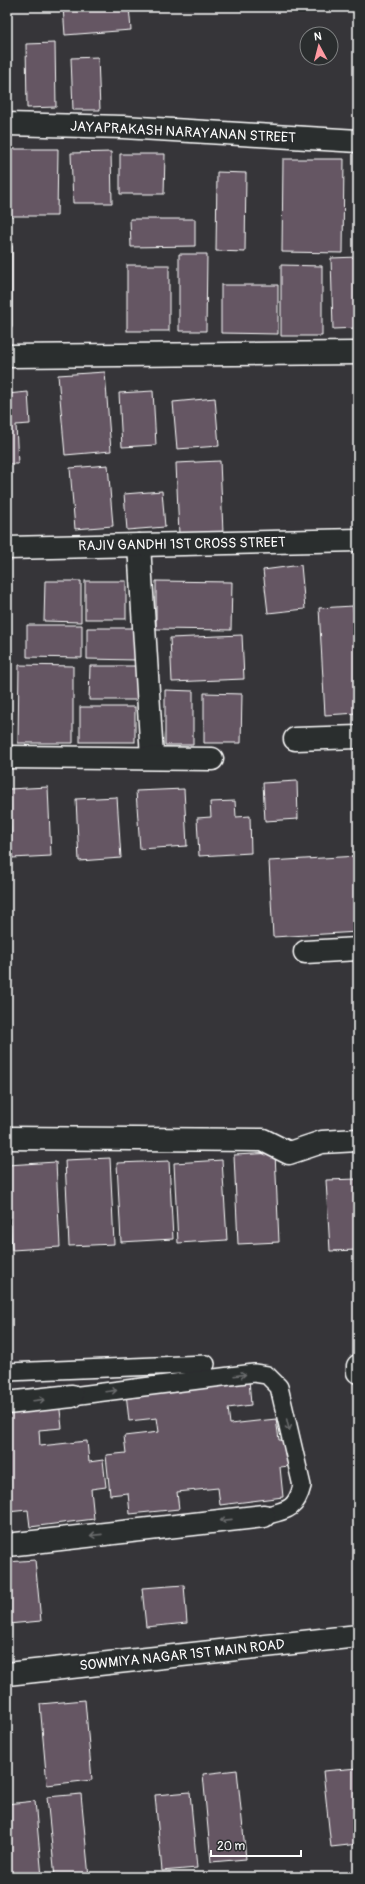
<svg xmlns="http://www.w3.org/2000/svg" width="365" height="1884" font-family="Pangolin,sans-serif">
  <style>
    .building { fill: #655764; stroke: #fff }
    .lines { fill: none; stroke-linecap: round; stroke-linejoin: round }
    .lane-casing { stroke: #fff; stroke-width: 20 }
    .street-casing { stroke: #fff; stroke-width: 25 }
    .lane { stroke: #2a2d2e; stroke-width: 17 }
    .street { stroke: #2a2d2e; stroke-width: 22 }
    .oneway { stroke: #6a6c6d }
    .labels { text-anchor: middle; dominant-baseline: central; stroke-width: 4; stroke-linejoin: round; paint-order: stroke }
    .street-label { font-size: 14px; fill: #fff; stroke: #2a2d2e }
  </style>
  <rect width="100%" height="100%" fill="#363539"/>
  <filter id="ink" filterUnits="userSpaceOnUse"><feTurbulence type="fractalNoise" baseFrequency=".025" numOctaves="2"/><feDisplacementMap in="SourceGraphic" scale="8" xChannelSelector="R" yChannelSelector="G"/><feConvolveMatrix kernelMatrix="1 2 1 2 8 2 1 2 1" color-interpolation-filters="sRGB"/></filter>
  <g filter="url(#ink)">
    <!-- building -->
    <g class="building">
      <path d="M63,7H129L131,30L65,35Z"/>
      <path d="M55,43L56,107L27,108L26,44Z"/>
      <path d="M98,57L100,110H73L71,58Z"/>
      <path d="M11,149H58L57,216H10Z"/>
      <path d="M111,152L112,203H73L71,153Z"/>
      <path d="M120,154H165L164,194H120Z"/>
      <path d="M283,159H344L343,253L282,252Z"/>
      <path d="M217,172L246,173L245,252L216,251Z"/>
      <path d="M130,219H195V246L131,247Z"/>
      <rect x="7" y="246" width="5" height="81"/>
      <path d="M179,254H207L206,331H179Z"/>
      <path d="M358,257V328L333,329L331,258Z"/>
      <rect x="127" y="265" width="42" height="66"/>
      <path d="M281,265L322,266V336H281Z"/>
      <path d="M221,285H278V334L221,333Z"/>
      <path d="M105,372L111,451L65,455L58,375Z"/>
      <path d="M153,391L156,445L122,447L119,393Z"/>
      <path d="M28,392L30,424L16,425L18,464H7V394Z"/>
      <path d="M215,398L219,446L177,449L173,402Z"/>
      <path d="M220,461L223,533L179,535L176,463Z"/>
      <path d="M108,465L113,526L75,529L70,468Z"/>
      <path d="M162,491L165,527L127,530L124,494Z"/>
      <path d="M301,565L305,609L268,613L263,570Z"/>
      <path d="M45,581H81V622L44,621Z"/>
      <rect x="85" y="581" width="41" height="38"/>
      <path d="M156,581L232,582L231,630L156,629Z"/>
      <path d="M353,606L358,679V713L325,715L319,608Z"/>
      <path d="M27,625H82V658L27,657Z"/>
      <path d="M87,628H136V660L87,659Z"/>
      <path d="M242,635L244,679L172,682L170,638Z"/>
      <path d="M19,665L73,666V743H18Z"/>
      <path d="M90,666H137V700H89Z"/>
      <path d="M165,690L193,691V745H165Z"/>
      <path d="M204,693L242,694L241,743H204Z"/>
      <rect x="80" y="707" width="55" height="35"/>
      <path d="M297,781L298,819L265,821L263,783Z"/>
      <path d="M48,787L51,856L12,858L9,789Z"/>
      <path d="M184,789L187,846L140,849L136,791Z"/>
      <path d="M117,797L121,858L79,861L76,799Z"/>
      <path d="M235,801L236,817L250,816L251,853L199,856L197,818L211,817L210,802Z"/>
      <path d="M358,856V932L273,937L269,861Z"/>
      <path d="M275,1153L279,1242L238,1244L234,1155Z"/>
      <path d="M110,1158L114,1244L69,1246L65,1160Z"/>
      <path d="M222,1160L227,1240L178,1243L174,1163Z"/>
      <path d="M169,1161L173,1239L121,1242L117,1163Z"/>
      <path d="M56,1162L60,1247L12,1250L7,1165Z"/>
      <path d="M358,1179V1250L330,1251L326,1180Z"/>
      <path d="M249,1379L251,1405L228,1408L230,1424L276,1419L279,1440H286L289,1466L280,1467L283,1497L220,1505L218,1488L177,1492L179,1509L130,1514L128,1493L110,1495L106,1455L126,1453L124,1436L159,1432L157,1418L129,1421L126,1393Z"/>
      <path d="M59,1401L62,1428L39,1430L40,1446L87,1441L89,1462L103,1460L106,1487L91,1489L94,1519L30,1527L28,1510L7,1512V1407Z"/>
      <path d="M35,1560L41,1621L8,1624L7,1562Z"/>
      <path d="M184,1585L187,1623L146,1627L142,1588Z"/>
      <path d="M85,1700L92,1780L47,1785L40,1704Z"/>
      <path d="M358,1768V1844L331,1847L323,1771Z"/>
      <path d="M237,1770L246,1859L211,1862L203,1774Z"/>
      <path d="M190,1792L197,1868L162,1871L155,1795Z"/>
      <path d="M81,1794L89,1877H55L47,1797Z"/>
      <path d="M35,1801L42,1877H7V1804Z"/>
    </g>
    <g class="lines">
      <defs>
        <g id="lane">
          <path d="M7,1372L206,1364"/>
          <path d="M72,1396L254,1373L267,1375L279,1387L302,1486C296,1510 287,1510 264,1516"/>
        </g>
        <g id="street">
          <path d="M7,124L123,127L358,141"/>
          <path d="M7,356L358,353"/>
          <path d="M139,545L152,757"/>
          <path d="M7,548L358,540"/>
          <path d="M295,739L358,737"/>
          <path d="M7,757L212,759"/>
          <path d="M305,952L358,949"/>
          <path d="M7,1138L263,1140L289,1153L322,1142L358,1140"/>
          <path d="M358,1366V1372"/>
          <path d="M7,1403L72,1396"/>
          <path d="M7,1545L264,1516"/>
          <path d="M7,1674L358,1636"/>
        </g>
      </defs>
      <!-- lane casing -->
      <use href="#lane" class="lane-casing"/>
      <!-- street casing -->
      <use href="#street" class="street-casing"/>
      <!-- lane -->
      <use href="#lane" class="lane"/>
      <!-- street -->
      <use href="#street" class="street"/>
    </g>
    <!-- one-way arrows -->
    <defs><path id="oneway-shaft" d="M-6 0H5M1.5-3L5.5 0L1.5 3" fill="none" stroke-width="1.6" stroke-linecap="round" stroke-linejoin="round"/></defs>
    <g class="oneway">
      <use href="#oneway-shaft" transform="translate(240 1375) rotate(-7)"/>
      <use href="#oneway-shaft" transform="translate(111 1391) rotate(-7)"/>
      <use href="#oneway-shaft" transform="translate(39 1400) rotate(-7)"/>
      <use href="#oneway-shaft" transform="translate(288 1425) rotate(77)"/>
      <use href="#oneway-shaft" transform="translate(226 1520) rotate(174)"/>
      <use href="#oneway-shaft" transform="translate(96 1535) rotate(174)"/>
    </g>
  </g>
  <g class="labels">
    <!-- street labels -->
    <g class="street-label">
      <text transform="translate(183 132) rotate(3)">JAYAPRAKASH NARAYANAN STREET</text>
      <text transform="translate(182 544) rotate(-1)">RAJIV GANDHI 1ST CROSS STREET</text>
      <text transform="translate(182 1655) rotate(-6)">SOWMIYA NAGAR 1ST MAIN ROAD</text>
    </g>
  </g>
  <!-- margin -->
  <rect width="365" height="1884" fill="none" stroke="#2a2d2e" stroke-width="24"/>
  <rect x="12" y="12" width="341" height="1860" fill="none" stroke="#fff" stroke-width="1.5" filter="url(#ink)"/>
  <!-- north arrow -->
  <g transform="translate(319 46) rotate(353)"><circle r="19" fill="#2a2d2e" stroke="#7f8182"/>
  <path d="M0-3L7 15L0 10L-7 15Z" fill="#ff9aa2"/>
  <text y="-6" font-size="11" font-weight="bold" text-anchor="middle" fill="#ffffff">N</text>
  </g>
  <!-- scale -->
  <path d="M211 1850v6h90v-6" fill="none" stroke="#ffffff" stroke-width="2"/>
  <text x="217" y="1850" font-size="12" fill="#ffffff" stroke="#2a2d2e" stroke-width="3" paint-order="stroke">20 m</text>
</svg>
